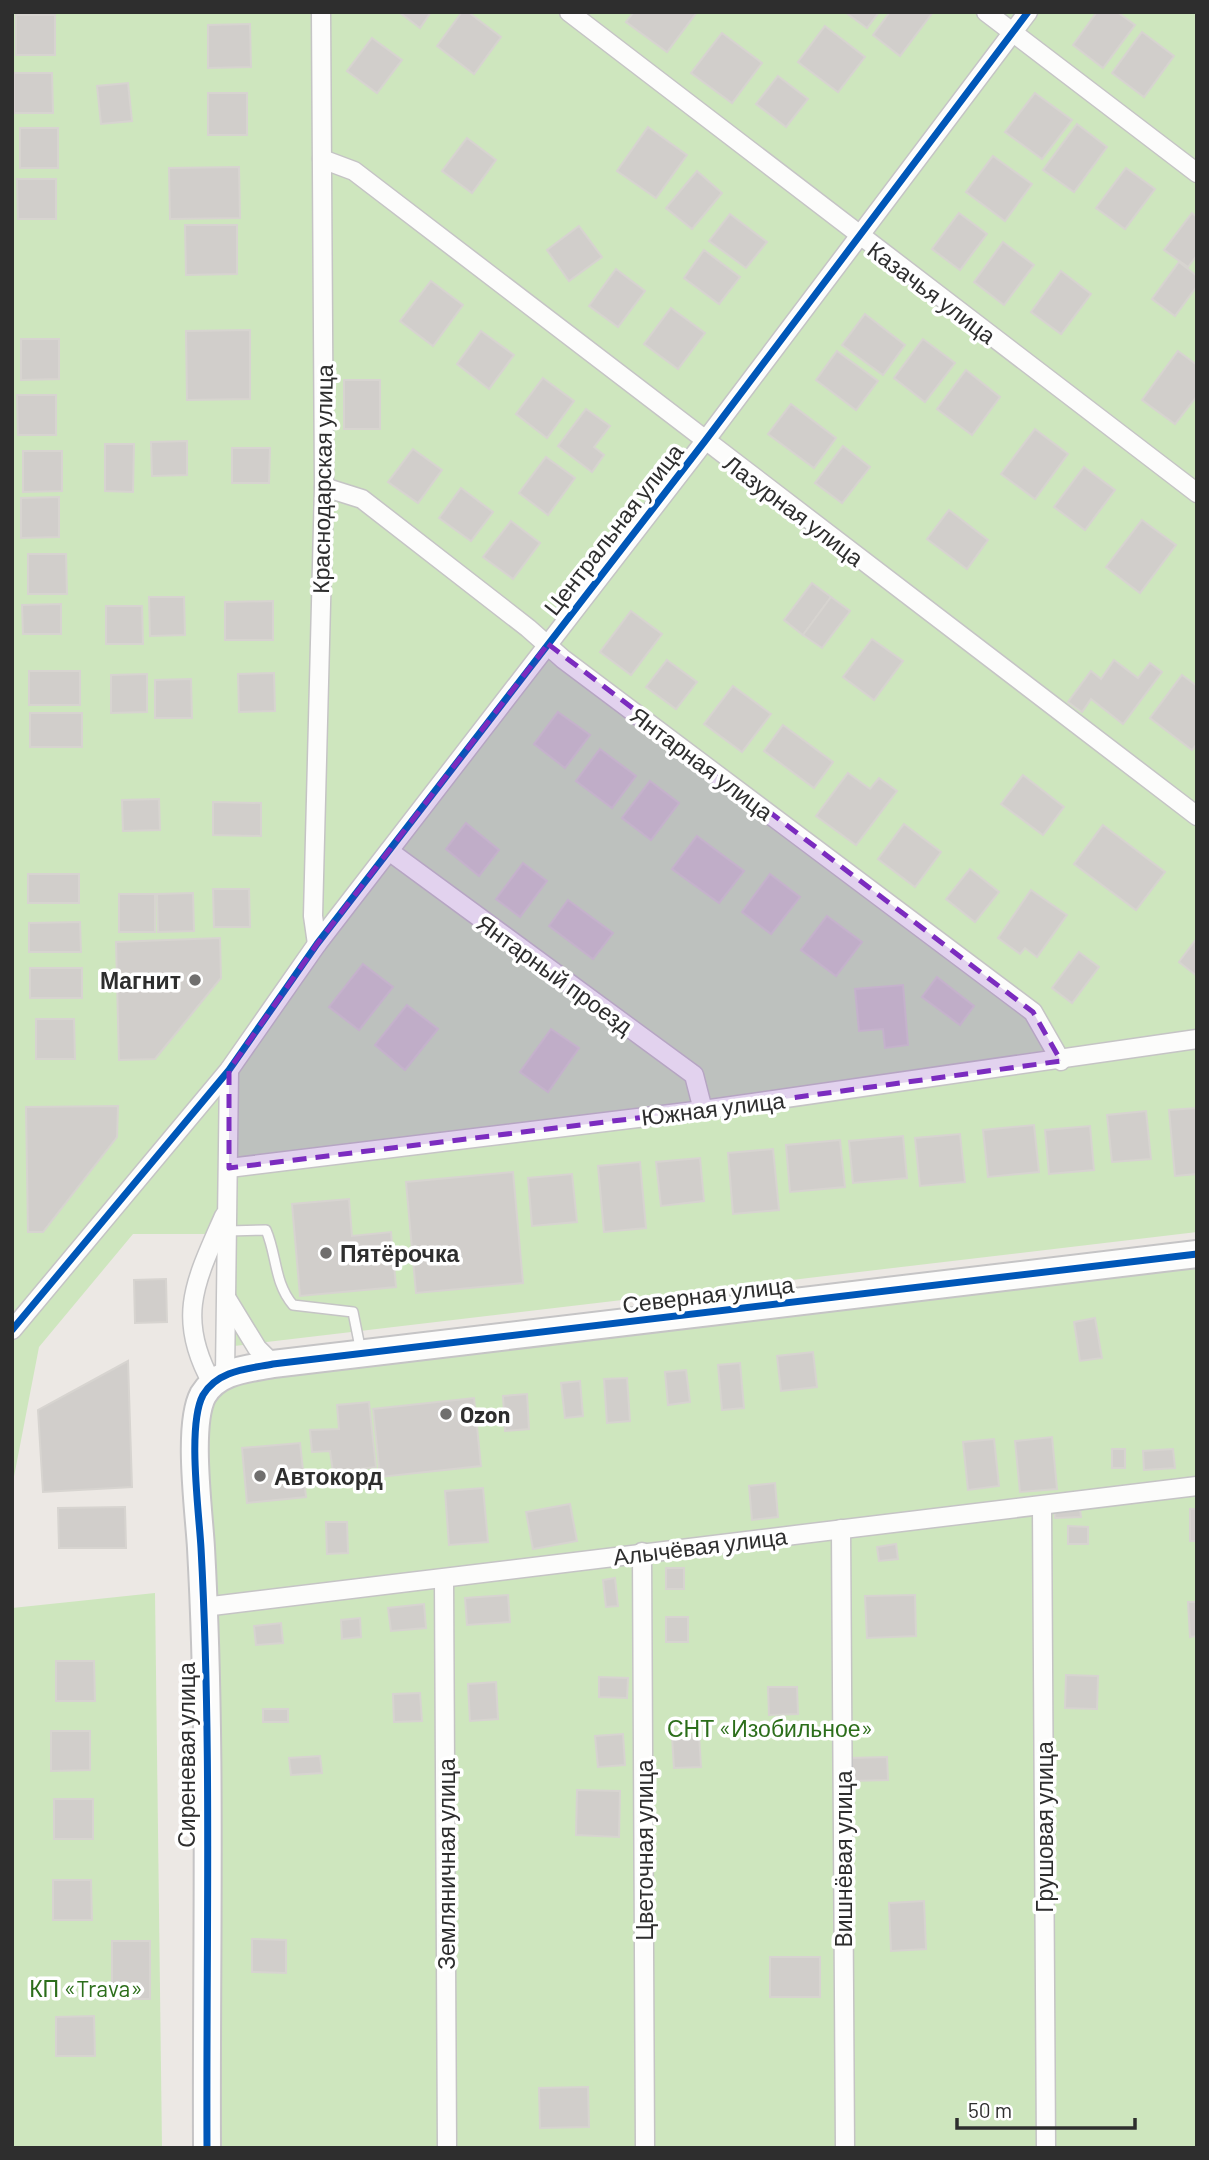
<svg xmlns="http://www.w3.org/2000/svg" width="1209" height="2160" font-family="Barlow,sans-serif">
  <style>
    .green { fill: #cee6be }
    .building { fill: #d1cecb; stroke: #d7d4d0; stroke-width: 2 }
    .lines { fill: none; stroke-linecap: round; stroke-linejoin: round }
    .lane-casing { stroke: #c5c4c5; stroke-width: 12 }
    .street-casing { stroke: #c5c4c5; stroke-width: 21 }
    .secondary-casing { stroke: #c5c4c5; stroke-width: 30 }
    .lane { stroke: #fcfcfb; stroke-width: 9 }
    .street { stroke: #fcfcfb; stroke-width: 18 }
    .secondary { stroke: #fcfcfb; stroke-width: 26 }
    .cycleway-casing { stroke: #fff; stroke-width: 11 }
    .cycleway { stroke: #0057b8; stroke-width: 7 }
    .marked { fill: #7b2cbf; fill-opacity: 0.2; stroke: #7b2cbf; stroke-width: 5; stroke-dasharray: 14 9; stroke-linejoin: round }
    .poi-dot { fill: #706f6e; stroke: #fff; stroke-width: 2.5 }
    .labels { text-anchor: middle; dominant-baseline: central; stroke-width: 7; stroke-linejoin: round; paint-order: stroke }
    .street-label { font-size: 23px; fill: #2e2e2e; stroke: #fff }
    .poi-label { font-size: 23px; font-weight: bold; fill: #2e2e2e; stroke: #fff; text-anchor: start }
    .park-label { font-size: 23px; fill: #2c6e1b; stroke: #fff }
  </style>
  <rect width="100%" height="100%" fill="#ece8e4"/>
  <!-- green -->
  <g class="green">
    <path d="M12,12H1197V1232L217,1348L220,1234H133L39,1347L12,1487Z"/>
    <path d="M1197,1254V2148H207L195,1434L212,1383Z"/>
    <path d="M155,1593L162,2148H12V1608Z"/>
  </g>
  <!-- building -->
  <g class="building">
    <path d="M399,12H431L420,28Z"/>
    <path d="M462,12H468L501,37L474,74L437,46Z"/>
    <path d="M634,12H697L667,52L626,22Z"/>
    <path d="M845,12H879L867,28Z"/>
    <path d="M890,12H933L900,56L873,35Z"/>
    <path d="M1097,12H1117L1135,25L1103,68L1073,45Z"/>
    <rect x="16" y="15" width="39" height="40"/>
    <path d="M250,24L251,67L208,68V25Z"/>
    <path d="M825,26L865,57L838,92L798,62Z"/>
    <path d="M1142,32L1174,56L1144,97L1112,73Z"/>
    <path d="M722,33L762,63L732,103L691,73Z"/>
    <path d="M372,38L402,60L377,93L347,71Z"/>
    <path d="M14,73H52L53,113H14Z"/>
    <path d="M778,76L808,99L786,127L756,104Z"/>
    <path d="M128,83L132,121L101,124L97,86Z"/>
    <rect x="208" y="93" width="39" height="42"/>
    <path d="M1035,93L1072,120L1042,159L1005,132Z"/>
    <path d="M1077,124L1107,147L1074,192L1043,170Z"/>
    <path d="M648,127L687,155L656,198L617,171Z"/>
    <rect x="20" y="128" width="38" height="40"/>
    <path d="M467,138L496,160L472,193L442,171Z"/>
    <path d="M993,156L1032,184L1005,221L966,192Z"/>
    <path d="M239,167L240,218L170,219L169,168Z"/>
    <path d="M1126,168L1155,189L1125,229L1096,208Z"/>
    <path d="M697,171L722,193L692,229L666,208Z"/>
    <path d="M17,179H56V219H18Z"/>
    <path d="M959,213L987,234L960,270L932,249Z"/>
    <path d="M1192,213L1197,217V255L1188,267L1164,250Z"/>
    <path d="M730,214L767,242L746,268L709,241Z"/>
    <path d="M185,225H237V274L186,275Z"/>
    <path d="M579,226L602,257L569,281L547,250Z"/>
    <path d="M1003,242L1034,265L1004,305L974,282Z"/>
    <path d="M704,250L740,277L719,304L684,278Z"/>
    <path d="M1179,262L1197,276V286L1175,316L1152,299Z"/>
    <path d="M616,269L645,291L618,327L589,306Z"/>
    <path d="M1061,271L1091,294L1061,334L1031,312Z"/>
    <path d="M431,281L463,305L433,346L400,321Z"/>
    <path d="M671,308L705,333L678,369L644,344Z"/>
    <path d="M865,314L905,345L883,375L842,345Z"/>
    <path d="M250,330V399L187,400L186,331Z"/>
    <path d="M481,331L514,355L489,389L457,364Z"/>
    <path d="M21,339H59V379L21,380Z"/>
    <path d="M923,339L955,363L925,402L894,378Z"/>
    <path d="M837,351L878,381L856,410L816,380Z"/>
    <path d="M1178,351L1197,365V396L1175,424L1142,400Z"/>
    <path d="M966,370L1000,397L972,435L937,409Z"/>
    <path d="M543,378L574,401L547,438L516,414Z"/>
    <rect x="344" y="380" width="36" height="49"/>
    <path d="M17,395H56V435H18Z"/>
    <path d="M791,404L836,438L814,468L768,434Z"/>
    <path d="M586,409L610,426L594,447L604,455L592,472L558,446Z"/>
    <path d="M1035,429L1068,454L1035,499L1001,474Z"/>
    <path d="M187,441V475L152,476L151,442Z"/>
    <path d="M105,444H134L133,492L105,491Z"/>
    <path d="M843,446L870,467L842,503L815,483Z"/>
    <path d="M232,448H270L269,483H232Z"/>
    <path d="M413,449L442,470L418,503L388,482Z"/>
    <path d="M23,451H62V491L23,492Z"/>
    <path d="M546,457L575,478L548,515L519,493Z"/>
    <path d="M1084,467L1115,490L1085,530L1054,507Z"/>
    <path d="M461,488L493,512L471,541L439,518Z"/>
    <path d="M59,497V537L21,538V498Z"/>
    <path d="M949,510L988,540L967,569L927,539Z"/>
    <path d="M1142,520L1176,545L1140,593L1106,567Z"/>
    <path d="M511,521L540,543L513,579L483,557Z"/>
    <path d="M28,554H66L67,594H28Z"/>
    <path d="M812,583L831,597L803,635L784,620Z"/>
    <path d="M149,597H184L185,635L150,636Z"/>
    <path d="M831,597L850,611L822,648L803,635Z"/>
    <path d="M273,601V640H225V602Z"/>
    <path d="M61,604V634H23L22,605Z"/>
    <path d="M106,606H142L143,644H106Z"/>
    <path d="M631,611L662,634L631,675L600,652Z"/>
    <path d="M872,639L903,661L874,700L843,677Z"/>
    <path d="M667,660L697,682L676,709L646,687Z"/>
    <path d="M1114,660L1138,678L1150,663L1162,672L1123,724L1091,699L1082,712L1068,702L1091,671L1101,679Z"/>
    <rect x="29" y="671" width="51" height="34"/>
    <path d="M274,673L275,711L239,712L238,674Z"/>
    <path d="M147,674V712L111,713V675Z"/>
    <path d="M1182,675L1197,686V744L1192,750L1150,718Z"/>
    <path d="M191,679L192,718H155V680Z"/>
    <path d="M733,686L771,714L742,752L704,724Z"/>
    <path d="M558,712L590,735L565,768L534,744Z"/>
    <rect x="30" y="713" width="52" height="34"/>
    <path d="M783,725L833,762L814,788L764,751Z"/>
    <path d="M600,749L636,776L612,808L576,781Z"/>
    <path d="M848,773L870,789L879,778L897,791L856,845L816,816Z"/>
    <path d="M1023,775L1064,807L1043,835L1001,804Z"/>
    <path d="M650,781L679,803L651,840L622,818Z"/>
    <path d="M159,799L160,830L123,831L122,800Z"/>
    <path d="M213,802L261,803V836L213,835Z"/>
    <path d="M466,823L499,850L479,876L446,849Z"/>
    <path d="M904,824L941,852L915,887L878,859Z"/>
    <path d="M1103,825L1165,872L1136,910L1074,864Z"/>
    <path d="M697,836L744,871L719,903L672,869Z"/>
    <path d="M523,863L547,881L520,917L496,899Z"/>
    <path d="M970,869L999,892L975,922L946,899Z"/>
    <rect x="28" y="874" width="51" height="29"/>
    <path d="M770,874L800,897L771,934L742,912Z"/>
    <path d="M213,889H249L250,927H214Z"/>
    <path d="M1031,890L1067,915L1037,957L1025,948L1020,954L998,938Z"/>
    <path d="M193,893L194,931L158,932L157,894Z"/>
    <rect x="119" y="894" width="36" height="38"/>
    <path d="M568,900L613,933L593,959L549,926Z"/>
    <path d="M827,916L862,942L836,976L801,950Z"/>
    <path d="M80,922L81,952H29V923Z"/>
    <path d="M220,938L221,978L155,1059L119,1060L116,942Z"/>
    <path d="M1197,938V976L1179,962Z"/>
    <path d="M1079,952L1099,967L1072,1003L1052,988Z"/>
    <path d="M363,964L393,987L359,1030L329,1007Z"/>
    <rect x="30" y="968" width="52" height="30"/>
    <path d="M937,977L974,1006L960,1025L922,997Z"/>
    <path d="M903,985L908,1045L885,1048L883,1029L859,1031L855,989Z"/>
    <path d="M407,1005L438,1029L405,1070L375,1045Z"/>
    <path d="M36,1019H74L75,1059H36Z"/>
    <path d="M551,1029L579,1048L548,1092L520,1072Z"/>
    <path d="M118,1106L117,1137L43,1232H28L26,1107Z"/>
    <path d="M1197,1108V1174L1175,1176L1169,1110Z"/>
    <path d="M1146,1111L1151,1159L1112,1162L1107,1115Z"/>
    <path d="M1034,1125L1039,1172L988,1177L983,1130Z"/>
    <path d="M1090,1126L1094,1170L1049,1174L1045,1130Z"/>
    <path d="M960,1134L965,1182L920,1186L915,1138Z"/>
    <path d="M903,1136L907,1178L853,1183L849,1141Z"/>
    <path d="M840,1140L845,1187L790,1192L786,1145Z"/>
    <path d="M773,1149L779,1210L733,1214L728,1153Z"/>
    <path d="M700,1158L704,1201L661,1206L656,1162Z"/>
    <path d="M640,1162L646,1228L604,1232L598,1166Z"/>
    <path d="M513,1172L523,1283L416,1293L406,1182Z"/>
    <path d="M572,1174L577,1222L532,1226L528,1178Z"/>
    <path d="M349,1199L352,1236L391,1232L396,1287L300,1296L292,1204Z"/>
    <path d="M166,1279L167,1322L135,1323L134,1280Z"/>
    <path d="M1095,1318L1102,1358L1080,1361L1074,1322Z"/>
    <path d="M813,1352L817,1387L781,1391L777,1356Z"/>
    <path d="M128,1361L132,1487L43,1492L38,1410Z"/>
    <path d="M740,1363L744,1408L722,1410L718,1365Z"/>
    <path d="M686,1370L690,1402L668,1405L665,1372Z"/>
    <path d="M627,1378L630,1421L607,1423L604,1379Z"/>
    <path d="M580,1381L583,1416L565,1418L561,1383Z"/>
    <path d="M527,1394L529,1429L505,1431L503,1396Z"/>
    <path d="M474,1398L481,1466L380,1477L373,1409Z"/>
    <path d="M369,1402L376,1467L333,1472L330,1451L312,1452L310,1430L339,1429L337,1405Z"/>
    <path d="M1052,1437L1057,1489L1020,1492L1015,1441Z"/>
    <path d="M994,1439L999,1486L968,1490L963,1442Z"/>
    <path d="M300,1443L306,1497L247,1503L242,1448Z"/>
    <rect x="1112" y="1449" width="13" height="19"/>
    <path d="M1173,1449L1175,1468L1144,1470L1143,1451Z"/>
    <path d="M775,1483L778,1517L752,1520L749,1486Z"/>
    <path d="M483,1488L488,1542L449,1545L445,1491Z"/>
    <path d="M570,1504L577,1541L533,1549L526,1512Z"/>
    <path d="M125,1507L126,1548H59L58,1508Z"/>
    <path d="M1080,1509L1081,1517L1055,1518L1054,1510Z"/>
    <rect x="1190" y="1509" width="7" height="32"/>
    <path d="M326,1522H347L348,1553L327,1554Z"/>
    <path d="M1068,1526L1088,1527V1544H1068Z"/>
    <path d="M896,1544L898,1559L879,1561L877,1547Z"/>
    <rect x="666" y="1568" width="18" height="21"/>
    <path d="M615,1578L618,1606L606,1607L603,1580Z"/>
    <path d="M508,1595L510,1622L467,1625L465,1598Z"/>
    <path d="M915,1595L916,1636L867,1638L865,1596Z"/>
    <path d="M1188,1602H1197V1636L1190,1637Z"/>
    <path d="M424,1604L426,1628L391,1631L388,1608Z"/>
    <rect x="666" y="1617" width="22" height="25"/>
    <path d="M360,1618L361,1637L342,1639L341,1620Z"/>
    <path d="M281,1623L283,1643L256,1645L254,1626Z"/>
    <path d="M56,1661H94L95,1701H56Z"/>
    <path d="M1066,1675L1098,1676L1097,1709L1065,1708Z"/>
    <path d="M599,1677L628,1678L627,1698L599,1697Z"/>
    <path d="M496,1682L498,1719L470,1721L468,1684Z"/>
    <path d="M768,1687H797L798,1714L769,1715Z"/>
    <path d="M420,1693L422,1721L394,1722L393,1694Z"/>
    <rect x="263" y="1709" width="25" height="13"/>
    <path d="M51,1731H90V1770L51,1771Z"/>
    <path d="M623,1734L625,1765L598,1767L595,1736Z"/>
    <path d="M699,1734L701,1767L674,1768L672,1736Z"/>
    <path d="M320,1756L322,1773L291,1775L289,1758Z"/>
    <path d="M887,1757L888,1780L850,1781L849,1758Z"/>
    <path d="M577,1790L620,1791L619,1837L576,1835Z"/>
    <rect x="54" y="1799" width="39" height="40"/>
    <path d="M53,1880H91L92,1920H53Z"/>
    <path d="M924,1901L926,1949L891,1951L889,1903Z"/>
    <path d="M252,1939L286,1940V1973L252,1972Z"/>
    <rect x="112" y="1941" width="38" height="58"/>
    <rect x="770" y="1957" width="50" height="40"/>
    <path d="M94,2016L95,2056H56V2017Z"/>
    <path d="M588,2087L589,2127L540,2128L539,2088Z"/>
  </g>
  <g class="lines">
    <defs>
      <path id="lane" d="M228,1231L266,1230C277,1255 274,1283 293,1305L353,1312L361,1352"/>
      <g id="street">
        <path d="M569,12L1197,493"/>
        <path d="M986,12L1197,173"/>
        <path d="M322,159L354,171L1197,816"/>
        <path d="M324,487L362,499L528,628L563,659L1033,1012L1061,1061"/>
        <path d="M389,851L694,1075L703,1110"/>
        <path d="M317,944L313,916L324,487L321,12"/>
        <path d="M229,1168L703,1110L1197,1039"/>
        <path d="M227,1299L257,1348L273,1364"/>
        <path d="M12,1330L229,1070L317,944L705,441L1028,12"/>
        <path d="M225,1374L229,1070"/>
        <path d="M212,1383C175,1317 196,1280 224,1216"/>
        <path d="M1042,1506L1046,2148"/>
        <path d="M841,1529L845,2148"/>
        <path d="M642,1552L645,2148"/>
        <path d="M444,1580L447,2148"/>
        <path d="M204,1607L1197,1486"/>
      </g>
      <path id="secondary" d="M207,2148C206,1948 212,1747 201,1548C199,1512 187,1425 203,1395C218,1370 248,1369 273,1364L1197,1254"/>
    </defs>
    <!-- lane casing -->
    <use href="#lane" class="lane-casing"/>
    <!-- street casing -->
    <use href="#street" class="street-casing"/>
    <!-- secondary casing -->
    <use href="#secondary" class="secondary-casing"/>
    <!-- lane -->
    <use href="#lane" class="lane"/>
    <!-- street -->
    <use href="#street" class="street"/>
    <!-- secondary -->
    <use href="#secondary" class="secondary"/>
    <defs>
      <g id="cycleway">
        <path d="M12,1330L229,1070L317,944L705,441L1028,12"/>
        <path d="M207,2148C206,1948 212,1747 201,1548C199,1512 187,1425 203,1395C218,1370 248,1369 273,1364L1197,1254"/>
      </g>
    </defs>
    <!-- cycleway casing -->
    <use href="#cycleway" class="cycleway-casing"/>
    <!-- cycleway -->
    <use href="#cycleway" class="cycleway"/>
  </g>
  <!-- marked area -->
  <path class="marked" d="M548,644L1033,1012L1061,1061L703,1110L229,1168V1070L317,944Z"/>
  <!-- markers -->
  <g class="poi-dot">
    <circle cx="195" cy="980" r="7"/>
    <circle cx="326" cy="1253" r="7"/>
    <circle cx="446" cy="1414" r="7"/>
    <circle cx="260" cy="1476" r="7"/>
  </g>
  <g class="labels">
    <!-- street labels -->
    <g class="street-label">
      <text transform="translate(932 292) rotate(37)">Казачья улица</text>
      <text transform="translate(322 479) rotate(-89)">Краснодарская улица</text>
      <text transform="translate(794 510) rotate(37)">Лазурная улица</text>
      <text transform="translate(613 529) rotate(-52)">Центральная улица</text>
      <text transform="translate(702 763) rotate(37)">Янтарная улица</text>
      <text transform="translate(555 974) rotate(36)">Янтарный проезд</text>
      <text transform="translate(713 1108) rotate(-7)">Южная улица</text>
      <text transform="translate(708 1294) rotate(-7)">Северная улица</text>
      <text transform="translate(700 1546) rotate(-7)">Алычёвая улица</text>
      <text transform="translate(186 1755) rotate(-90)">Сиреневая улица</text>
      <text transform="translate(1044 1827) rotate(-90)">Грушовая улица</text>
      <text transform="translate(644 1850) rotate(-90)">Цветочная улица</text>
      <text transform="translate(843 1859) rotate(-90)">Вишнёвая улица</text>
      <text transform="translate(446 1864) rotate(-90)">Земляничная улица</text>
    </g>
    <!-- poi labels -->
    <g class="poi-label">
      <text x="181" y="980" text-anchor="end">Магнит</text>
      <text x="340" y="1253">Пятёрочка</text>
      <text x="460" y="1414">Ozon</text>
      <text x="274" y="1476">Автокорд</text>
    </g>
    <!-- park labels -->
    <g class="park-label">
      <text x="770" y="1728">СНТ «Изобильное»</text>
      <text x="86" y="1988">КП «Trava»</text>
    </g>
  </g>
  <!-- border -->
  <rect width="1209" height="2160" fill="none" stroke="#2e2e2e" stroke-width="28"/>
  <!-- scale -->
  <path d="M957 2118v10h178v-10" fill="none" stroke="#2e2e2e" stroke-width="3.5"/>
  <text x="968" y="2118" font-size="21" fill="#2e2e2e" stroke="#ffffff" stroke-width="5" paint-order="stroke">50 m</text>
</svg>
